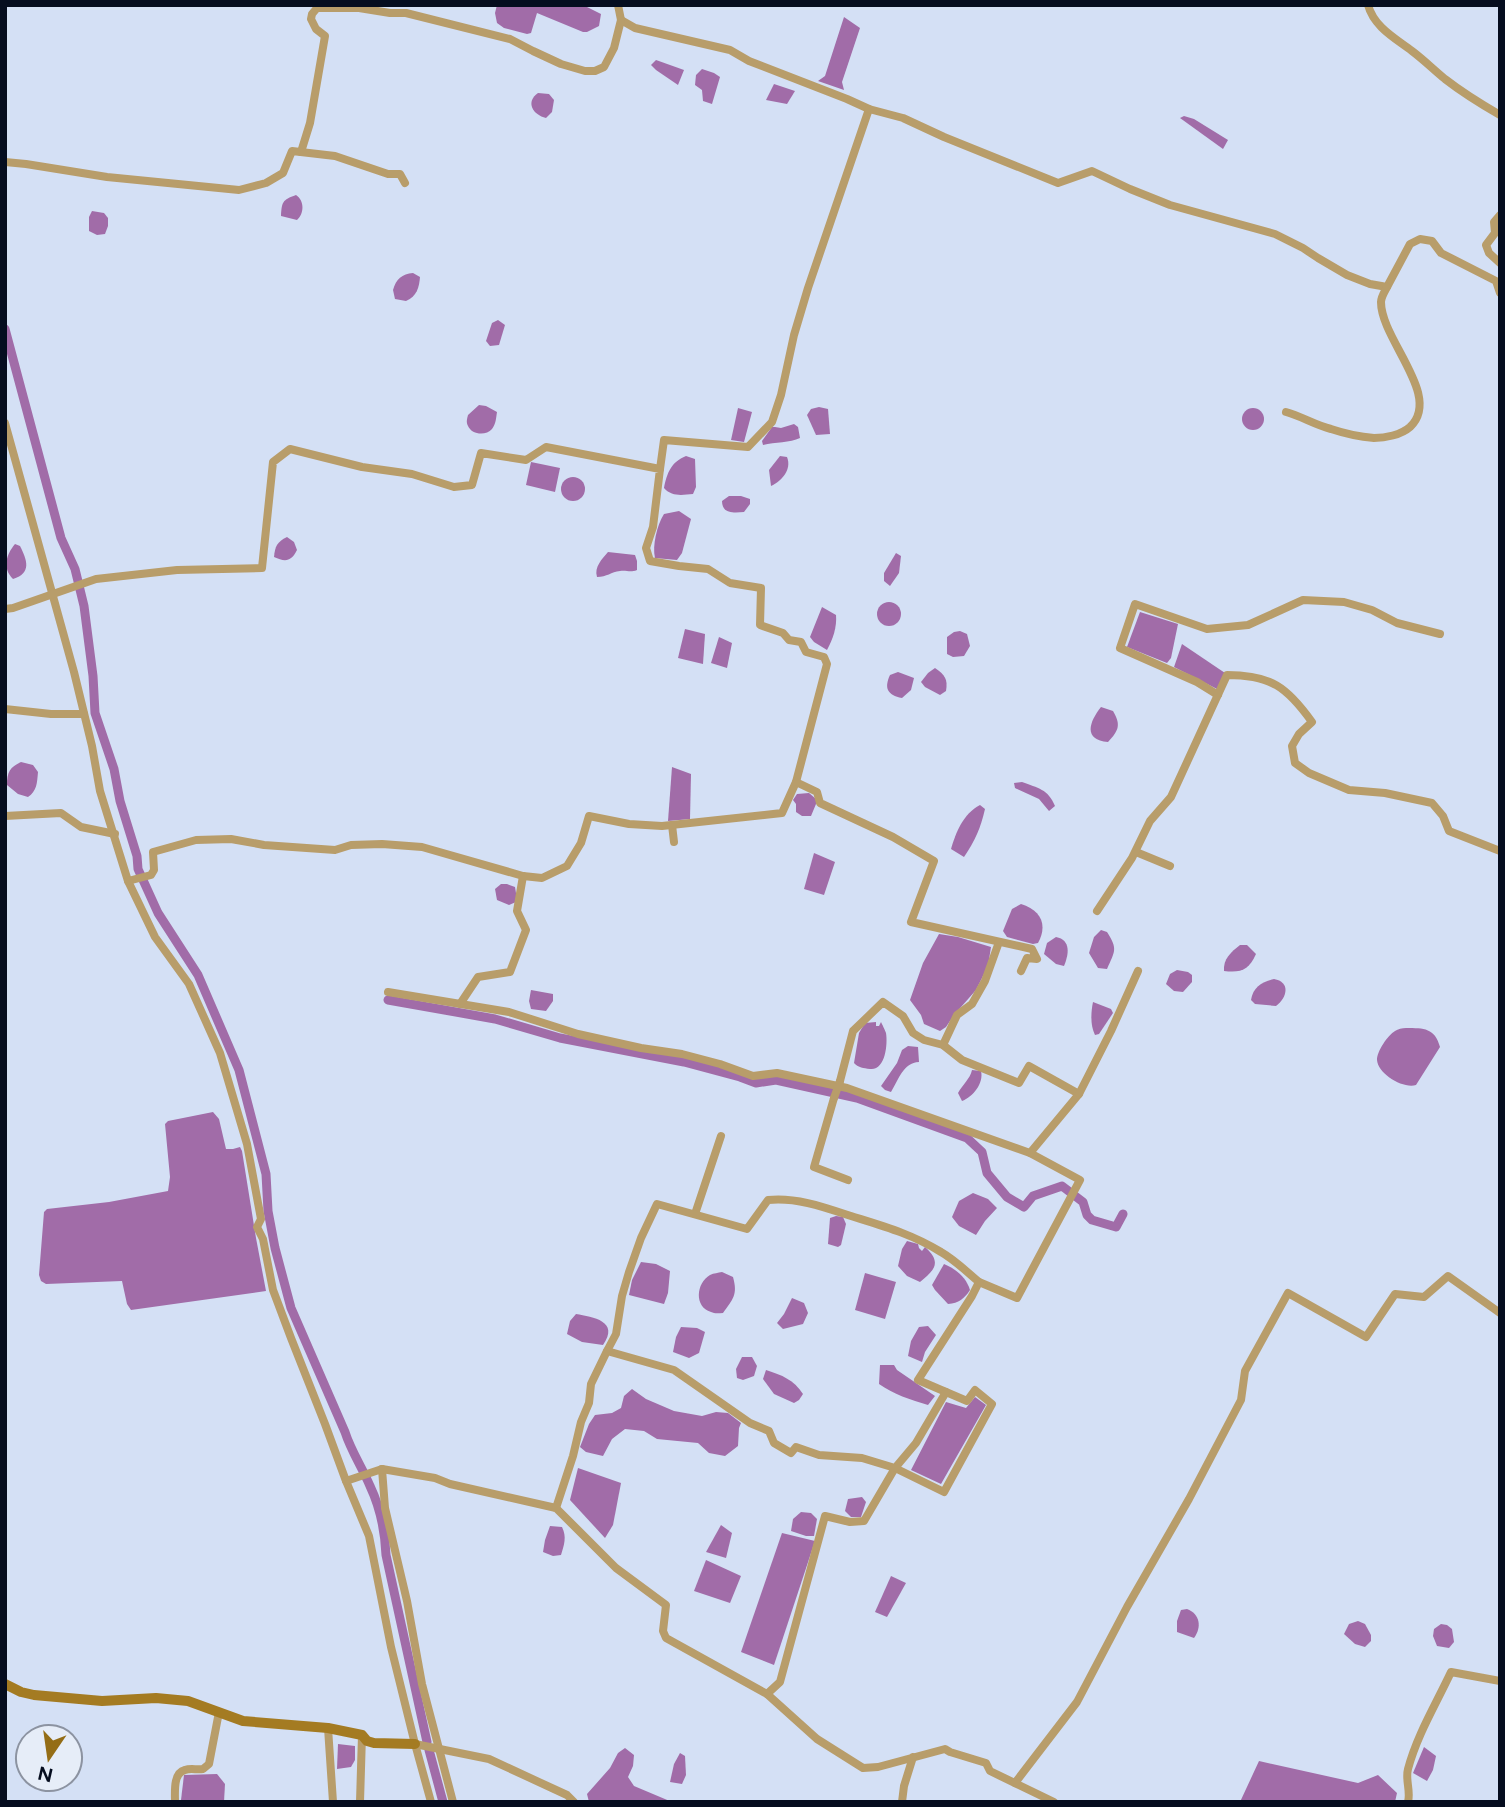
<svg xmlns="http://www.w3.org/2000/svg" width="1505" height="1807" font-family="Figtree,sans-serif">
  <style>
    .water { fill: #a16ca8 }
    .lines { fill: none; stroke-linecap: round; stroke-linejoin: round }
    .canal { stroke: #a16ca8; stroke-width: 9 }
    .street { stroke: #b89d6a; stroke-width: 8 }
    .secondary { stroke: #a47b22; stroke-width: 10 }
    .street-bridge { stroke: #b89d6a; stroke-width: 8 }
  </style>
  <rect width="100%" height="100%" fill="#d4e0f5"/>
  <!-- water -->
  <g class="water">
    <path d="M497,5H583L601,14L599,26L587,32H583L537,13L531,33L527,34L504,28L497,23L495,13Z"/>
    <path d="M844,17L860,28L842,82L844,90L818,81L825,76Z"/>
    <path d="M656,60L684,70L678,85L656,70L651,65Z"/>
    <path d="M702,69L714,73L720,77L712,104L703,101L702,90L695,85L696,75Z"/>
    <path d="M774,84L795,91L787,104L766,100Z"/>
    <path d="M538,93L549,94L554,100L552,112L546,118C533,115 525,102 538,93Z"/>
    <path d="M1184,116L1194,119L1228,140L1223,149L1180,118Z"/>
    <path d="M296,195C305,201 304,214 297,220L281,216C282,202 282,200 296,195Z"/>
    <path d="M92,211L104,213L108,218V226L105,234L97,235L89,231V217Z"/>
    <path d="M413,273L420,277C419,288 417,296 406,301L395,299L393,290C396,279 402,274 413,273Z"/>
    <path d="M498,320L505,325L499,345L490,346L486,341L492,323Z"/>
    <path d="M479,405L486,406L497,412C496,418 496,424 492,429C486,436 472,435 468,426C466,422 467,419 468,415Z"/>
    <path d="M819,407L828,409L830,434L816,435L807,415L811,409Z"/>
    <circle cx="1253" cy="419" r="11"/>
    <path d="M738,408L752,412L744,442L731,440Z"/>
    <path d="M794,424L798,427L800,438C790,443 775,442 763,445L762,441L772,427H775L781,428Z"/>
    <path d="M686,456L695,459L696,487L693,494C682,495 672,497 664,488C667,473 671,462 686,456Z"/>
    <path d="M780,456L787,457C792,469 782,481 771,486L769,470Z"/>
    <path d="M531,462L560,468L555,492L526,485Z"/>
    <circle cx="573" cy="489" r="12"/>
    <path d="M729,496H741L750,499V504L744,512C734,513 722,514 722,501Z"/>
    <path d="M679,511L691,519L682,553L677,560L655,558C652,546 657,525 664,514Z"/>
    <path d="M287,537L294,542L297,550C291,562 285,562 274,557C275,546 277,542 287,537Z"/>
    <path d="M15,544L20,546C27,560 32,573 13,579C2,568 6,555 15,544Z"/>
    <path d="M608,552L635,555L637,561V570C630,573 627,570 620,571C611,572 607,577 597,577C594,567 602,559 608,552Z"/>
    <path d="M896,553L901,556L899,573L890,586L884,581V573Z"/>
    <circle cx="889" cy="614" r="12"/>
    <path d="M822,607L836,615C837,627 833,639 827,650L814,642L810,637Z"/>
    <path d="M1140,612L1178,624L1171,658L1167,663L1127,647Z"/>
    <path d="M685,629L705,634L703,664L678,658Z"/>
    <path d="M960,631L967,634L970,646L964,656L953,657L947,654V637L954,632Z"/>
    <path d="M719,637L732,643L727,668L711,663Z"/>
    <path d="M1182,644L1225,673L1217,689L1174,667Z"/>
    <path d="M935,668C945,675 948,679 946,691L940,695L925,687L921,682L928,673Z"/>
    <path d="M898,672L914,678L911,690L902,698C887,695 884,688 890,675Z"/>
    <path d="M1101,707L1113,711C1121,725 1119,730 1108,742C1083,740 1089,722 1101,707Z"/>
    <path d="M21,762L33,765L38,772C37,783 37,791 28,797L18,794L7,785C7,772 10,767 21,762Z"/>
    <path d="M672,767L691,774L690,819L668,821Z"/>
    <path d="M1022,782C1038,788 1048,789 1055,806L1049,811L1039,799L1015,788L1014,783Z"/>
    <path d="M809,793L816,799V804L811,816H802L796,812V804L793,800L797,794Z"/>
    <path d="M980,805L985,809C981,827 975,841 964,857L951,849C956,832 963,814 980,805Z"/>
    <path d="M814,853L835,862L824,895L804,889Z"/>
    <path d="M501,884H507L515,887L516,893V902L509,905L497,900L495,889Z"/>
    <path d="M1021,904C1041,910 1048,925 1038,943L1033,944L1007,937L1003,931L1012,909Z"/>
    <path d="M1101,930L1107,932C1118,949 1115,951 1107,969L1098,968L1089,953L1094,937Z"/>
    <path d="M939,934L958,937L991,947L988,966L976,990L954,1015L946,1027L940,1031L924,1024L921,1015L910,1000L923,963Z"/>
    <path d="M1056,937C1071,940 1069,954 1064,966L1056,964L1044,954L1047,943Z"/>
    <path d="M1240,945H1247L1256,954C1249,970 1241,973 1224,971C1223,959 1231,952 1240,945Z"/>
    <path d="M1177,970L1188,972L1192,975V982L1183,992L1174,991L1166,984L1170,974Z"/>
    <path d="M1274,979C1291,982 1287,998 1276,1006L1255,1004L1251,1000C1253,987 1262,982 1274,979Z"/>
    <path d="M531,990L553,994V1001L546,1011L531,1009L529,1001Z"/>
    <path d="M1093,1002L1111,1009L1113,1013L1099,1034L1095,1035C1090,1025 1091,1012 1093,1002Z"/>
    <path d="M876,1022V1026H879L881,1022C882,1024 885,1030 886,1033C888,1045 885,1071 870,1069C863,1068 859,1068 854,1063L859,1033L865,1023Z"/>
    <path d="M1406,1028C1424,1028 1435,1028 1440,1047L1416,1085C1403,1089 1378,1074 1377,1060C1377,1051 1388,1035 1395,1031C1398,1029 1402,1028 1406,1028Z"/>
    <path d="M908,1046L918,1047L919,1062C903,1063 899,1079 891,1092L885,1090L881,1086L897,1063L902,1050Z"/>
    <path d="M972,1070L981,1071C984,1083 973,1097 962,1101L958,1093C963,1084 970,1079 972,1070Z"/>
    <path d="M213,1112L219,1119L226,1149H233L240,1147L242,1151L256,1238L266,1291L131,1310L127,1304L122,1281L46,1284L41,1281L39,1275L44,1212L47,1209L109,1202L168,1191L170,1177L165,1124L168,1121Z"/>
    <path d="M973,1193L988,1199L997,1208L985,1221L976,1235L959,1226L952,1217L959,1201Z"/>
    <path d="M836,1216L843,1217L846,1224L841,1245L838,1247L828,1244L830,1218Z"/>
    <path d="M907,1241L918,1244L919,1248L922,1251L925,1247C942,1262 935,1270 920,1282L907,1276L898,1266L902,1249Z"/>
    <path d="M641,1262L656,1264L670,1271L668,1293L664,1304L629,1295L632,1280Z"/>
    <path d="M944,1264C956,1269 966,1277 970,1290C964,1299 959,1303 948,1304L935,1290L932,1285Z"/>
    <path d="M722,1272L733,1277C738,1295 733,1299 723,1313C719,1313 715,1314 711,1312C694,1307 696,1283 710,1275C714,1273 718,1273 722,1272Z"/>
    <path d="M865,1273L896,1282L885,1319L855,1310Z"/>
    <path d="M792,1298L804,1303L808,1313L803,1324L783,1329L777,1323L784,1314Z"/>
    <path d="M576,1314C593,1317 620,1321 603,1345L582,1342L567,1334L570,1321Z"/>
    <path d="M928,1326L936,1335L925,1352L922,1362L908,1356L911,1341L919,1327Z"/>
    <path d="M681,1327L697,1328L705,1332L699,1353L689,1358L673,1352L676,1337Z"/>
    <path d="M742,1357H752L757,1366L754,1376L743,1380L737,1378L736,1369Z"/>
    <path d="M880,1365H894L897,1370L935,1396L928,1405C911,1400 893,1394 879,1384Z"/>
    <path d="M766,1370C782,1375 794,1380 803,1394L799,1400L794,1403L774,1394L763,1379Z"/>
    <path d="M632,1389L646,1399L674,1411L702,1416L716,1412L728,1413L741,1423L739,1428L738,1446L725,1456L709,1453L698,1443L657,1439L644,1431L625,1429L612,1439L603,1456L586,1452L580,1447L589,1424L595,1415L612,1413L621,1408L624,1396Z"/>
    <path d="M975,1397L986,1405L941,1484L911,1470L946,1402L966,1408Z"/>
    <path d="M578,1468L621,1483L613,1525L605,1538L570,1500Z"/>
    <path d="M862,1497L866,1502L861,1517H851L845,1511L848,1499Z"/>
    <path d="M801,1512L811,1513L817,1519L814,1536H806L791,1531L793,1519Z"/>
    <path d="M721,1525L732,1533L726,1558L706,1552Z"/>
    <path d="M550,1526L562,1527C567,1537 564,1545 561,1555L553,1556L543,1552L545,1540Z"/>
    <path d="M782,1533L815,1541L774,1665L741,1652Z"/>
    <path d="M706,1560L741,1576L730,1603L694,1591Z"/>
    <path d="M891,1576L906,1583L887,1617L875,1612Z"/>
    <path d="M1187,1609C1200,1614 1202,1627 1194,1638L1177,1632V1621L1181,1610Z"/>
    <path d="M1358,1621L1365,1624L1371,1635V1641L1365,1647L1355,1644L1344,1634L1349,1624Z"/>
    <path d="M1441,1624L1447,1625L1452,1629L1454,1642L1449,1648L1437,1646L1433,1636L1434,1629Z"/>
    <path d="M338,1744L355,1746V1760L351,1767L337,1769Z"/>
    <path d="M1424,1747L1436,1756L1433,1770L1427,1781L1413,1773Z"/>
    <path d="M625,1748L634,1755L633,1766L628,1777L634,1786L672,1802H589L587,1794L610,1768L618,1753Z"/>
    <path d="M680,1753L685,1756L686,1775L682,1784L670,1782L674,1764Z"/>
    <path d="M1259,1761L1358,1783L1378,1775L1397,1793L1395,1802H1240Z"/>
    <path d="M217,1774L225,1784L224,1802L181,1800L184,1775Z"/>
  </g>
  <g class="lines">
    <!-- canal -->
    <g class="canal">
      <path d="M5,329L61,538L75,569L84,606L93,676L95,713L114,769L120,801L137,856L138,869L158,913L198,975L239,1070L266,1174L268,1211L275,1248L291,1308L345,1432C351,1451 362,1467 370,1486C380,1507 385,1532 386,1555L427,1742"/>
      <path d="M388,1000L495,1019L560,1038L684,1062L740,1077L756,1083L776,1080L857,1098L967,1138L982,1152L987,1173L1007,1197L1024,1207L1033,1196L1062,1186L1083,1202L1087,1215L1092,1220L1116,1227L1123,1214"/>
      <path d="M429,1750L443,1802"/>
    </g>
    <!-- street -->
    <g class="street">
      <path d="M618,5L621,20L635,28L730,50L749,61L847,99L869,109L808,288L794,335L781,395L772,422L748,447L664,440L660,469"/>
      <path d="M1368,5C1374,27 1395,38 1412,51C1424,60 1434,70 1445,79C1463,93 1481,104 1500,115"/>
      <path d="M869,109L903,118L944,137L1058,183L1092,171L1130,189L1170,205L1275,234L1303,248L1318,258L1347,275L1370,284L1387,287L1410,244L1420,239L1432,241L1441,253L1496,281L1500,293"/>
      <path d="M301,152L310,123L325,36L316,29L311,19L312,14L317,8H359L390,13H406L510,39L533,51L561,64L585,71H595L604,67L614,48L621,20"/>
      <path d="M5,162L26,164L107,177L239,190L266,183L283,173L292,151L335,156L388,174H400L405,183"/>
      <path d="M1500,215L1494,222L1495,233L1486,245L1489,253L1500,263"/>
      <path d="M1286,412C1301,416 1315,425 1331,429C1343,433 1362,437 1374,438C1385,438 1401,435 1410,427C1443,396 1381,340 1381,302C1381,297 1385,291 1387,287"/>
      <path d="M5,423L74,672L92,746L100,791L128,881L155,937L189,984L220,1053L247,1144L261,1219L257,1227L263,1239L273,1290L291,1338L325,1424L346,1481L369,1536L391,1647L415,1744L431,1802"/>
      <path d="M5,609L13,608L96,579L177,570L262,568L273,462L290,449L362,467L412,474L454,487L472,485L481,453L526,460L546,447L660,469L653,527L646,548L650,561L679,566L708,569L730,583L761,588L760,625L783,633L789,640L801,642L806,652L824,657L827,664L796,782"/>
      <path d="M1218,695L1197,682L1120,648L1135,604L1207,629L1248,625L1303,600L1344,602L1372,610L1397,623L1440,634"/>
      <path d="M5,709L51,714H84"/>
      <path d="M5,816L61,813L81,827L115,834"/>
      <path d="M672,825L674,842"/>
      <path d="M1136,852L1170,866"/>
      <path d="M128,881L151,875L154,870L153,852L196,840L231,839L264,845L335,850L351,845L382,844L422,847L523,876L542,878L567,866L581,843L589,816L629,824L662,826L782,813L796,782L817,792L820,803L893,837L934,861L911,922L1032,949L1037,959L1027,958L1021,971"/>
      <path d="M1097,911L1132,858L1150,821L1171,797L1227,675C1271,675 1287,687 1312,722L1299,734L1292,746L1295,763L1309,773L1349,790L1385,793L1432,803L1443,816L1449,831L1500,851"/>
      <path d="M388,992L509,1012L578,1034L641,1048L682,1054L720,1064L753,1076L777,1073L847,1088L1030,1153L1080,1180L1017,1298L979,1282L972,1296L918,1380L967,1401L975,1390L992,1404L944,1492L895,1468L864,1521L850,1522L825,1516L780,1682L767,1694"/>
      <path d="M460,1004L478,977L510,972L526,930L517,911L523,876"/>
      <path d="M943,1045L957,1015L972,1004L985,981L999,942"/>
      <path d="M840,1081L853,1031L883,1002L903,1016L913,1033L924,1040L943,1045L962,1060L1019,1083L1029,1066L1079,1094L1030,1153"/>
      <path d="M1079,1094L1111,1031L1138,971"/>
      <path d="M834,1098L814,1167L848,1180"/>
      <path d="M695,1214L721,1136"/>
      <path d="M607,1351L616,1334L622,1296L629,1272L641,1238L657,1204L747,1229L768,1200C796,1197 824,1207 851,1216C883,1226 912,1234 941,1252C955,1260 967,1272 979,1282"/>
      <path d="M382,1469L385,1508L407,1601L422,1684L453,1802"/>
      <path d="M346,1481L382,1469L435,1478L450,1484L556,1508L616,1568L666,1605L663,1631L666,1638L767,1694L817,1739L863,1768L878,1767L945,1749L950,1752L986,1763L990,1771L1054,1802"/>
      <path d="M556,1508L573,1456L581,1422L589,1403L591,1384L607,1351L674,1370L750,1423L769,1431L774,1443L791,1453L796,1447L819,1455L862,1458L895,1468L916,1443L946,1392"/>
      <path d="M328,1728L333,1802"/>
      <path d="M415,1744L489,1759L567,1795L574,1802"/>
      <path d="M1015,1783L1077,1702L1127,1607L1189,1499L1241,1400L1245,1371L1288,1293L1366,1337L1395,1294L1424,1297L1448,1276L1500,1313"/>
      <path d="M175,1802C175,1792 173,1773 185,1770C190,1768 197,1770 203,1769L209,1764L219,1712"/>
      <path d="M360,1802L362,1735"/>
      <path d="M902,1802L904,1786L913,1757"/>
      <path d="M1408,1802C1411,1791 1405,1780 1408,1769C1417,1735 1436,1704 1451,1672L1500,1681"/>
    </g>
    <!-- secondary -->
    <path class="secondary" d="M5,1684L21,1692L34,1695L102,1701L156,1698L188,1701L243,1721L328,1728L362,1735L367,1741L374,1743L415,1744"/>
    <!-- street-bridge -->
    <path class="street-bridge" d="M834,1098L840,1081"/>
  </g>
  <!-- border -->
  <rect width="1505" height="1807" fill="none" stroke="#050d1f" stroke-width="14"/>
  <!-- north arrow -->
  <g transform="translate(49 1758) rotate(193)"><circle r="33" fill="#e6edf8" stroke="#8c93a1" stroke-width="2"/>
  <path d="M0-5L12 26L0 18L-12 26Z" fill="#946d16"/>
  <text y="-10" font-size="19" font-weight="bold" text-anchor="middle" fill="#050d1f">N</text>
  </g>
</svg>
